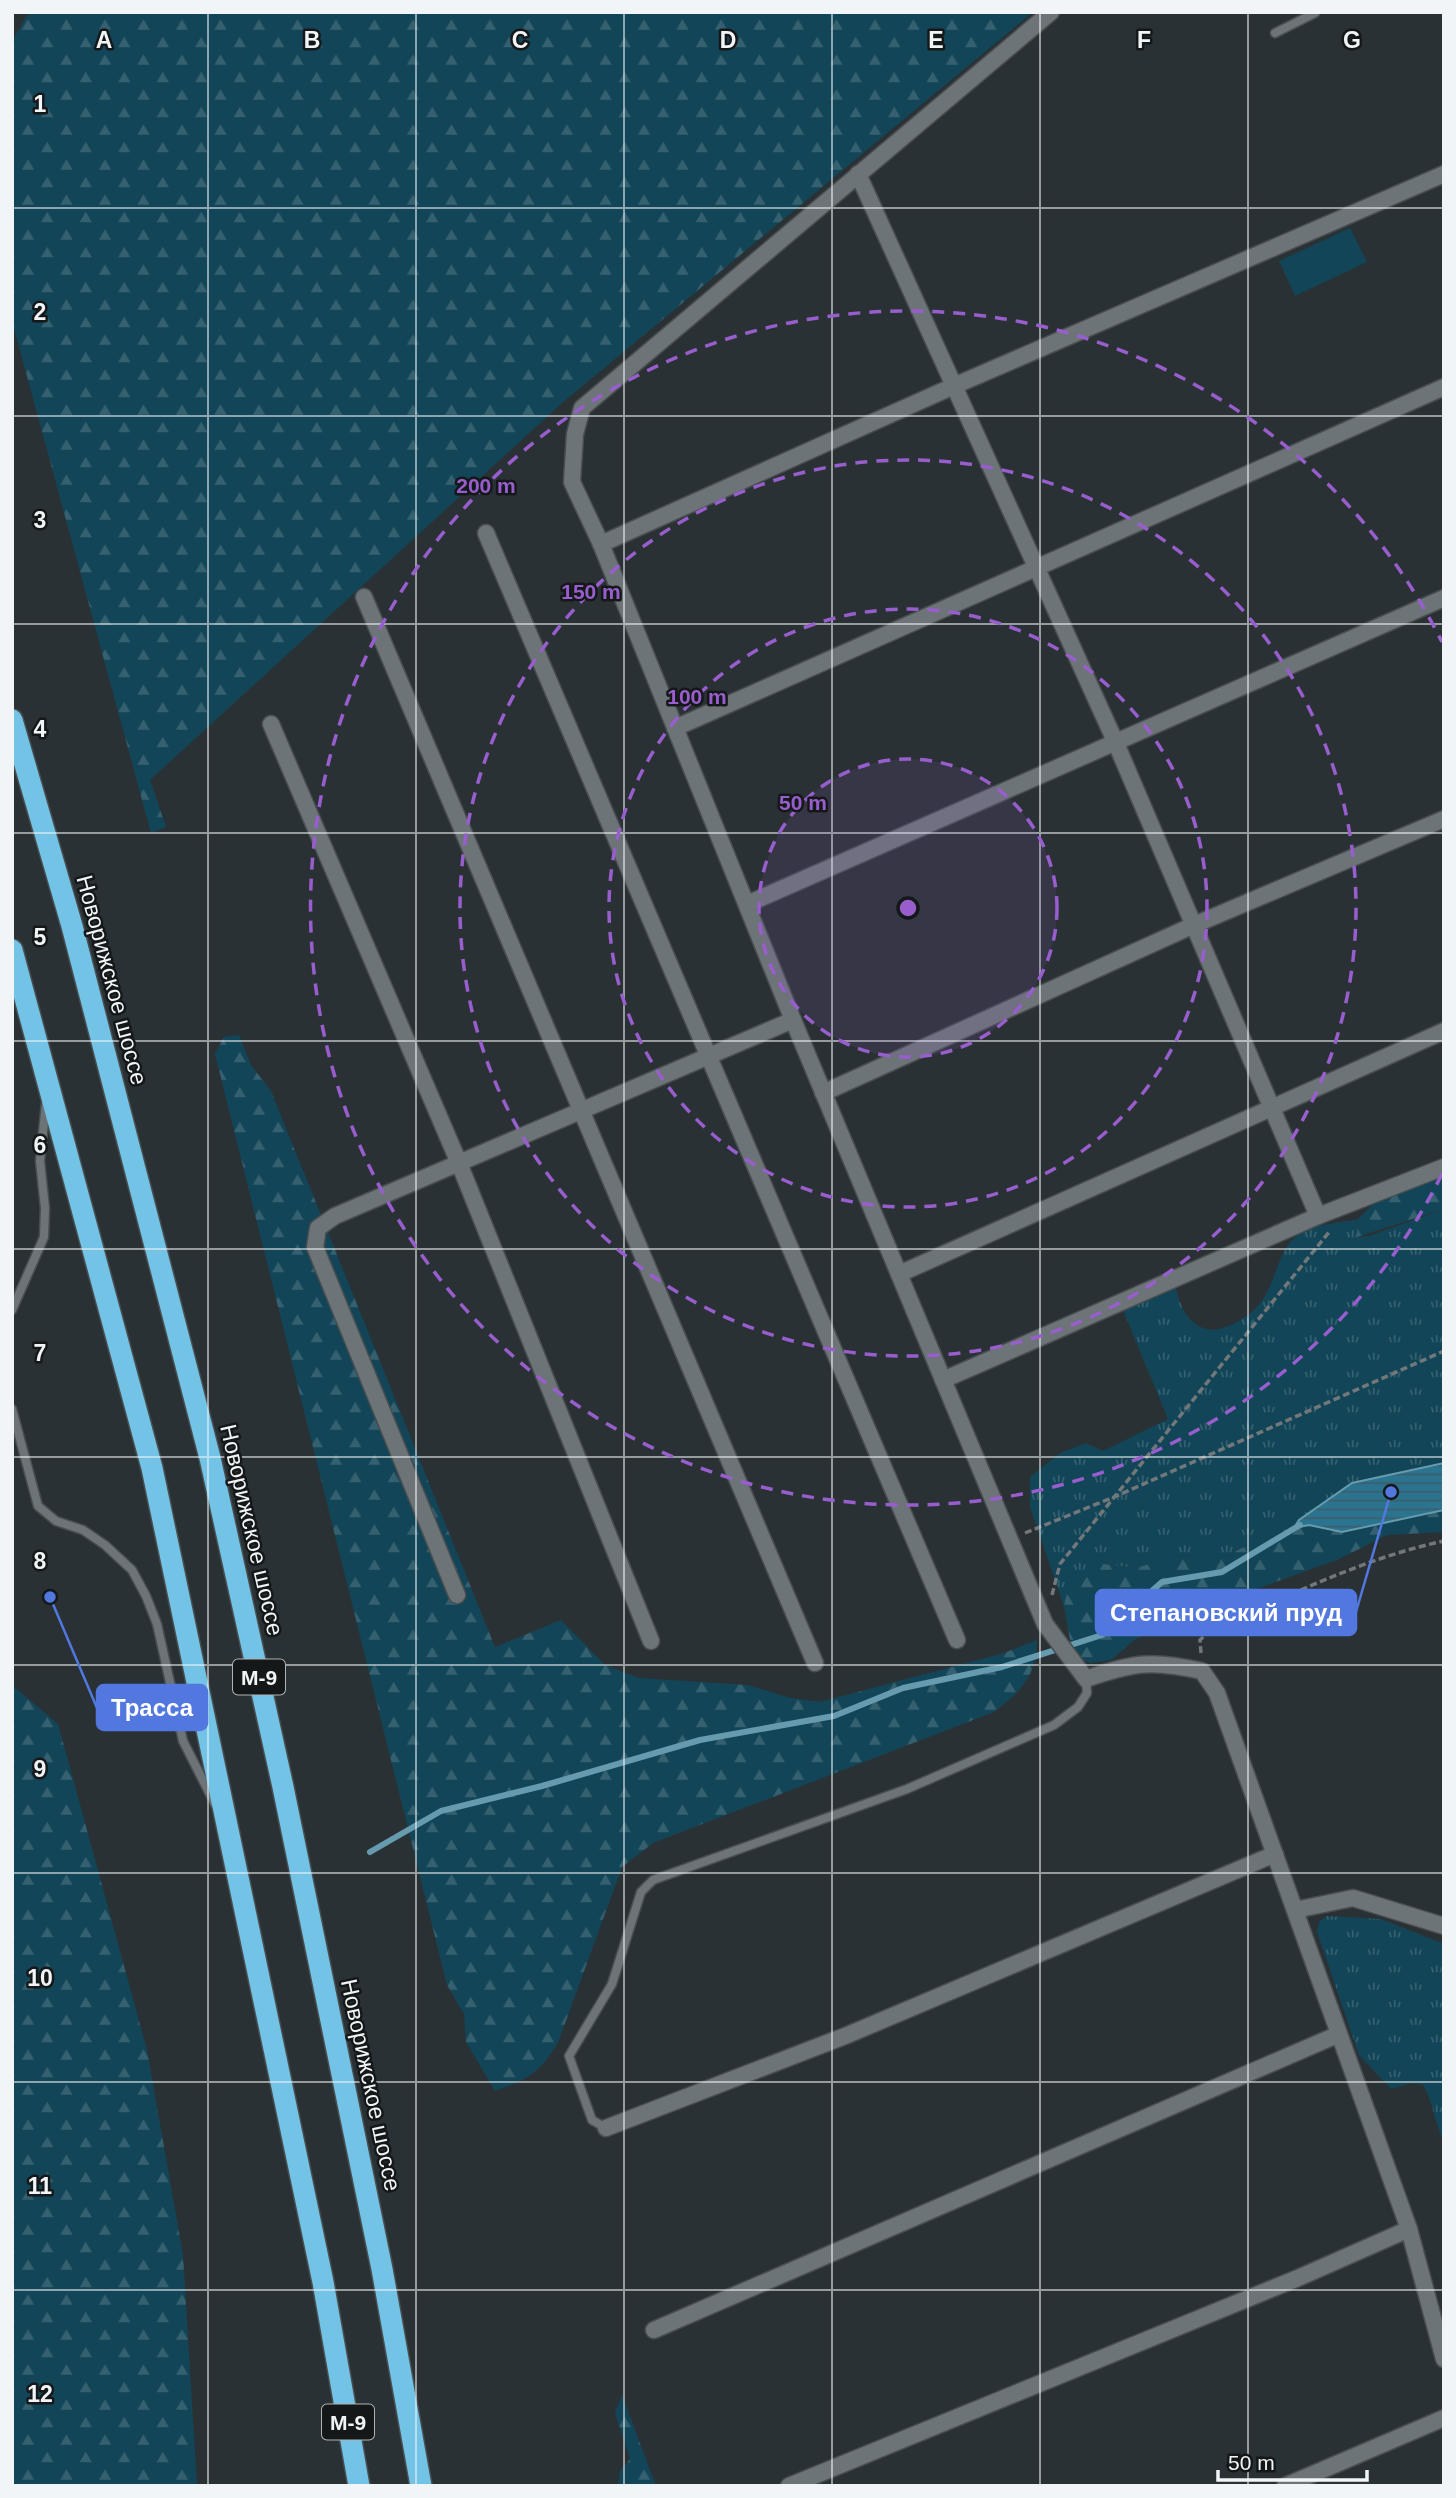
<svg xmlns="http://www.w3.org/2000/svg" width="1456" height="2498" font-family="Arial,sans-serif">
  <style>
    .grass { fill: url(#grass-tufts) }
    .forest { fill: url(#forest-firs) }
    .park { fill: #124557 }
    .water { fill: url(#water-rules); stroke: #669baf; stroke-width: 2 }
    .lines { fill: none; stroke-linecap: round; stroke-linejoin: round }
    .stream { stroke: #669baf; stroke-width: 6 }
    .service-casing { stroke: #484e50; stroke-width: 11 }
    .minor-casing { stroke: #484e50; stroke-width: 19 }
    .motorway-casing { stroke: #484e50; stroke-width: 24 }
    .path { stroke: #72787a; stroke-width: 3.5; stroke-dasharray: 7 3.5; stroke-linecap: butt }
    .service { stroke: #6d7478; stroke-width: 8 }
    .minor { stroke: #6d7478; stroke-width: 16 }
    .motorway { stroke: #72c3e5; stroke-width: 21 }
    .grid { fill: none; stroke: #f1f5f7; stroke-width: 2; stroke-opacity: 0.55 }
    .ring { fill: none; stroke: #985ecd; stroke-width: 3.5; stroke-dasharray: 12 9 }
    .labels { text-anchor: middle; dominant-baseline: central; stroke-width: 5; stroke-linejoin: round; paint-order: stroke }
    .shield { fill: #151819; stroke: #afb3b4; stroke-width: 2 }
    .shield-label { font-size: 21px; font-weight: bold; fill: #f1f5f7 }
    .street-label { font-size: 23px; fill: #f1f5f7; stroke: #151819 }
    .grid-label { font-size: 23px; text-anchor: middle; font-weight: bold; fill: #f1f5f7; stroke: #151819; stroke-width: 5; stroke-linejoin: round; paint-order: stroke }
    .centre { fill: #985ecd; stroke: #151819; stroke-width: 3.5 }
    .ring-label { font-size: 21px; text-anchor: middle; font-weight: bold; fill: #985ecd; stroke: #151819; stroke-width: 5; stroke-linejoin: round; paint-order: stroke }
    .leader { fill: none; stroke: #5278e0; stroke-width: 2.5 }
    .callout-dot { fill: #5278e0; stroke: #151819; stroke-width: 2.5 }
    .callout { fill: #5278e0; stroke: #5278e0; stroke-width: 2.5 }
    .callout-label { font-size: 24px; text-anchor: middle; font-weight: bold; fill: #fff }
  </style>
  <defs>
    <pattern id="grass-tufts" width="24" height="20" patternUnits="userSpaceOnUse" patternTransform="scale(1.75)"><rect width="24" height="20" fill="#124557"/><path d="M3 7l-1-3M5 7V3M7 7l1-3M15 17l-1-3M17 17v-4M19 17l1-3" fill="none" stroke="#356070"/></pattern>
    <pattern id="forest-firs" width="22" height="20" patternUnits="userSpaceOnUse" patternTransform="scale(1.75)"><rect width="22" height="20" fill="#124557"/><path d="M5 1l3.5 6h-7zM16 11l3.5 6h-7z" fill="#356070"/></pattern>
    <pattern id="water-rules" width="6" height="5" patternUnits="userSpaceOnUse" patternTransform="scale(1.75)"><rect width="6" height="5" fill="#2b7490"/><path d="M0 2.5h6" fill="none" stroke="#3b5d6a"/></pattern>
  </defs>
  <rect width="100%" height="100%" fill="#2a3134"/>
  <!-- grass -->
  <g class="grass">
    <path d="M1444,1209V1463L1352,1483L1299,1520L1294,1528L1259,1539L1223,1558L1179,1555L1136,1568L1104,1564L1066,1596L1064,1606L1030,1507V1477L1060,1453L1086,1443L1103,1451L1168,1419L1123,1310L1175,1285C1179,1303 1186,1324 1207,1329C1220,1331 1226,1327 1237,1322C1282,1299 1269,1253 1301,1233C1315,1224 1341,1223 1358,1219L1357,1237L1369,1236Z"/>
    <path d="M1327,1916L1381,1919L1444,1944V2142C1434,2122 1434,2104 1423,2085L1412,2083L1391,2089L1359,2055L1317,1932L1319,1922Z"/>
  </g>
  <!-- forest -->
  <g class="forest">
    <path d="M29,12H1033L562,403L150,780L166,827L151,833L12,321V41Z"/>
    <path d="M239,1035L251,1065L271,1091L495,1647L561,1620L605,1665L639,1678L748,1685L790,1698L820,1702L1004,1653L1037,1640C1035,1678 1023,1689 994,1712L653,1843L622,1867L559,2040C542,2072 528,2079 495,2091L466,2042L464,2014L447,1985L215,1054L224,1037Z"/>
    <path d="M1444,1176V1209L1357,1237L1358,1219L1376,1201Z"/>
    <path d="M1444,1510V1532L1387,1535L1339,1559L1237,1596H1206L1190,1611L1134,1640L1111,1660L1090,1663L1081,1660L1070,1640L1064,1606L1066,1596L1083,1570L1103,1564L1136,1568L1179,1555L1223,1558L1259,1539L1294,1528L1309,1525L1342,1532Z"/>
    <path d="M12,1685L58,1724L147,2050L183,2255L197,2486H12Z"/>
    <path d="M622,2395L656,2486H618L620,2471L630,2459L615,2413Z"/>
  </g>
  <!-- park -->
  <path class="park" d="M1350,228L1367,262L1295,296L1279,261Z"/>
  <!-- water -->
  <path class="water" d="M1444,1463V1510L1342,1532L1309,1525L1294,1528L1299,1520L1352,1483Z"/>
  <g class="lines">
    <!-- stream -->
    <path class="stream" d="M370,1852L441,1811L542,1786L700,1740L834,1716L903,1688L1002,1667L1102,1635L1162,1582L1222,1572L1300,1525"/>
    <defs>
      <g id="service">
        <path d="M1275,33L1315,13"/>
        <path d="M12,1310L44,1237L45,1208L40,1161L46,1103"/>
        <path d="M12,1409L38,1506L56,1521L83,1530L105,1545L132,1570L146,1596L157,1624L183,1741L215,1804"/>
        <path d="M606,2128L592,2120L569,2056L612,1984L641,1892L653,1880L907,1789L1054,1725L1078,1707L1087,1693L1086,1679"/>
      </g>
      <g id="minor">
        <path d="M1051,12L582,408L575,434L572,482L601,544L793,1020L1045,1624L1086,1679C1134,1662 1153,1660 1202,1671L1217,1693L1409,2229L1444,2359"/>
        <path d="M858,174L1115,741L1318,1216"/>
        <path d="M486,533L957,1640"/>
        <path d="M601,544L956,385L1444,174"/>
        <path d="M364,597L815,1663"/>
        <path d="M271,724L459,1163L651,1641"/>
        <path d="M675,728L1444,387"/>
        <path d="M747,904L1444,598"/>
        <path d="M823,1093L1194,925L1444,819"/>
        <path d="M899,1274L1444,1031"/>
        <path d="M943,1380L1318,1216L1444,1167"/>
        <path d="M457,1595L315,1247L318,1228L335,1216L793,1020"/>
        <path d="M1295,1910L1353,1898L1444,1926"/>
        <path d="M606,2128L845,2036L1275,1854"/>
        <path d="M654,2330L1337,2035"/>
        <path d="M789,2486L1298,2278L1409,2229"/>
        <path d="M1285,2486L1444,2418"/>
      </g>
      <g id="motorway">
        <path d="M12,720L72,926L210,1458L283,1787L382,2269L421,2486"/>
        <path d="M12,950L152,1468L323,2282L359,2486"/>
      </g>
    </defs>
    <!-- service casing -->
    <use href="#service" class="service-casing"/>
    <!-- minor casing -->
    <use href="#minor" class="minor-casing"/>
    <!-- motorway casing -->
    <use href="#motorway" class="motorway-casing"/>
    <!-- path -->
    <g class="path">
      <path d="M1025,1533L1114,1497L1444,1351"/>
      <path d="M1052,1595L1060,1564L1330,1231"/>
      <path d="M1201,1653L1200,1640L1211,1630C1287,1597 1363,1558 1444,1541"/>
    </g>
    <!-- service -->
    <use href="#service" class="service"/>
    <!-- minor -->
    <use href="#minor" class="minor"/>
    <!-- motorway -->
    <use href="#motorway" class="motorway"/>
  </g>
  <!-- grid -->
  <path class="grid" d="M208,12V2486M416,12V2486M624,12V2486M832,12V2486M1040,12V2486M1248,12V2486M12,208H1444M12,416H1444M12,624H1444M12,833H1444M12,1041H1444M12,1249H1444M12,1457H1444M12,1665H1444M12,1873H1444M12,2082H1444M12,2290H1444"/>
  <!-- distance rings -->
  <circle cx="908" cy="908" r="149" fill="#985ecd" fill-opacity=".12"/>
  <g class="ring">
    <circle cx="908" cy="908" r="149"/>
    <circle cx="908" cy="908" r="299"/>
    <circle cx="908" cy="908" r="448"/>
    <path d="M1442 1174A597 597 0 1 1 1442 642"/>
  </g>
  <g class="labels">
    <!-- shield labels -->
    <g class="shield">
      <rect x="233" y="1659.5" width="52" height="35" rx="5"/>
      <rect x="322" y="2404.5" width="52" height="35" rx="5"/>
    </g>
    <g class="shield-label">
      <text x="259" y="1677">М-9</text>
      <text x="348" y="2422">М-9</text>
    </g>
    <!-- street labels -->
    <g class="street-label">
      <text transform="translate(112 980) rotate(75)">Новорижское шоссе</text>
      <text transform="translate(252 1530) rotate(77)">Новорижское шоссе</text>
      <text transform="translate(371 2085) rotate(78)">Новорижское шоссе</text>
    </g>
  </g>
  <g class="grid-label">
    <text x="104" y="48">A</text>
    <text x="312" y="48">B</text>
    <text x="520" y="48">C</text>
    <text x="728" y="48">D</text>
    <text x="936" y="48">E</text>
    <text x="1144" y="48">F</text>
    <text x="1352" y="48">G</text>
    <text x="40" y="112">1</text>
    <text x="40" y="320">2</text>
    <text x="40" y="528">3</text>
    <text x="40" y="737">4</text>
    <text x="40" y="945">5</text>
    <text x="40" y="1153">6</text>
    <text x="40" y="1361">7</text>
    <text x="40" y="1569">8</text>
    <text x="40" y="1777">9</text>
    <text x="40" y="1986">10</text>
    <text x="40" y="2194">11</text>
    <text x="40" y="2402">12</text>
  </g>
  <circle cx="908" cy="908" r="10" class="centre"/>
  <g class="ring-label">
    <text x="486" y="493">200 m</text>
    <text x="591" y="599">150 m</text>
    <text x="697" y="704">100 m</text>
    <text x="803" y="810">50 m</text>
  </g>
  <!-- callouts -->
  <path class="leader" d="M1391 1492L1356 1612M50 1597L97 1708"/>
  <g class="callout-dot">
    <circle cx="1391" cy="1492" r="7"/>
    <circle cx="50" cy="1597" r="7"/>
  </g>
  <g class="callout">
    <rect x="1096" y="1590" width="260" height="45" rx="7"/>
    <rect x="97" y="1685" width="110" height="45" rx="7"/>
  </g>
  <g class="callout-label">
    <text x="1226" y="1621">Степановский пруд</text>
    <text x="152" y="1716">Трасса</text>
  </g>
  <!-- border -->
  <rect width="1456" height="2498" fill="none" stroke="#f1f5f7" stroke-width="28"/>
  <!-- scale -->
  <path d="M1218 2470v10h149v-10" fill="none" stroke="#f1f5f7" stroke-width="3.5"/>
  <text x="1228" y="2470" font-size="21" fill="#f1f5f7" stroke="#151819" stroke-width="5" paint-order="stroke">50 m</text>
</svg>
